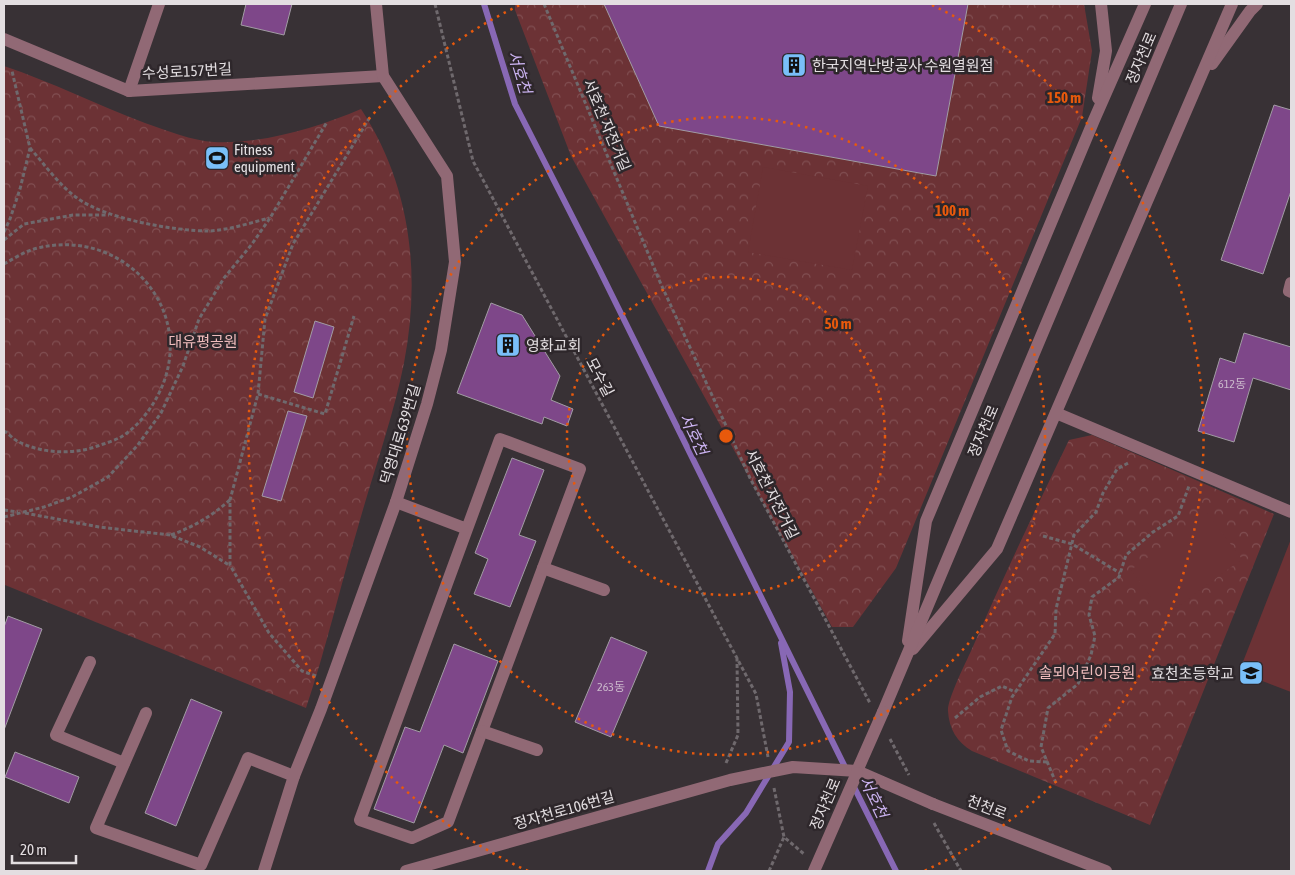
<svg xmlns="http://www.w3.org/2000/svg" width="1295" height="875" font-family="'Asap Condensed','Noto Sans KR',sans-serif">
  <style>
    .forest { fill: url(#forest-crowns) }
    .garden { fill: #6c3235 }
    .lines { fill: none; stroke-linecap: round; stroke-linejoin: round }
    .stream { stroke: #8868b5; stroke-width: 6 }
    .building { fill: #7e4789; stroke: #a29ca4 }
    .path { stroke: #6f696d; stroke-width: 3; stroke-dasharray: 4 2.5; stroke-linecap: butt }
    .minor { stroke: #916975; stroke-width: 12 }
    .minor-bridge { stroke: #916975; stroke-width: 12 }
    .ring { fill: none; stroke: #e8590c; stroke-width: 2.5; stroke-dasharray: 2.5 5 }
    .labels { text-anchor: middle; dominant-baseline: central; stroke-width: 5; stroke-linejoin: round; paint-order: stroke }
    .number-label { font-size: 12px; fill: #cab8cb }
    .street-label { font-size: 15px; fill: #e3dee1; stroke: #2e272b }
    .poi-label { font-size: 15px; fill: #e3dee1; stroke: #2e272b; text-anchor: start }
    .park-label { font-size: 15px; fill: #efbcbc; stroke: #2e272b }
    .water-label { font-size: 16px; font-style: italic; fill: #ccb4f2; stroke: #2e272b }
    .centre { fill: #e8590c; stroke: #2e272b; stroke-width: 2.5 }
    .ring-label { font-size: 15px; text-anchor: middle; font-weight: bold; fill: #e8590c; stroke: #2e272b; stroke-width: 5; stroke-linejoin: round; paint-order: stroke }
  </style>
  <defs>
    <pattern id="forest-crowns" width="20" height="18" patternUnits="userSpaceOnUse" patternTransform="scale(1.25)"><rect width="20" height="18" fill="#6c3235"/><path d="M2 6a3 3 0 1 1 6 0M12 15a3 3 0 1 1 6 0" fill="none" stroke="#814f52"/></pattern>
  </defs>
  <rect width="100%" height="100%" fill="#383135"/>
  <!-- forest -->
  <g class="forest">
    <path d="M515,4H604L660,126L936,176L968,4H1084L1092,51L1082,117L896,568L853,627H832L571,156L515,10Z"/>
    <path d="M4,66C52,82 97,105 145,123C165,130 193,141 214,142C263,144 316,128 361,109C411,185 421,275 404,363C393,418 373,473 358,527C340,587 326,649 306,708L5,585L4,588Z"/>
    <path d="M1092,435L1274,514L1150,825L972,751C957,742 949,729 948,711C947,700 966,662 971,651C1002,580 1035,510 1069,440Z"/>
  </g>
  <!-- garden -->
  <g class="garden">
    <path d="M763,167L868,186L852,270L748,252Z"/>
    <path d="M1207,513L1242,559L1165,616L1131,570Z"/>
    <path d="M1291,539V692L1239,672Z"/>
  </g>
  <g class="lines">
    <!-- stream -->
    <g class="stream">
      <path d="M484,4L515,104L599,269L847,771"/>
      <path d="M853,785L896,871"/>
      <path d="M708,871L718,844L746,813L789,742L790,692L781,643"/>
    </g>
  </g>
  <!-- building -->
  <g class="building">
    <path d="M246,4H292L284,35L241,25Z"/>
    <path d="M604,4H968L936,176L659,126Z"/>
    <path d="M1274,105L1291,110V191L1263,274L1221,260Z"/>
    <path d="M491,303L522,315L560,376L551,400L573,409L567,426L544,417L542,424L457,393Z"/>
    <path d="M315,321L334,327L313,398L294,392Z"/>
    <path d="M1244,333L1291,347V390L1253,378L1234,442L1198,431L1220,358L1235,363Z"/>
    <path d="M288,411L307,416L281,501L262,496Z"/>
    <path d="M512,458L544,470L519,535L536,541L510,607L474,594L488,559L475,553Z"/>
    <path d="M8,616L42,629L4,730V627Z"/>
    <path d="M611,637L647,652L611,737L575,722Z"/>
    <path d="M454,644L498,661L463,753L444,745L414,823L374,809L405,727L420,732Z"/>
    <path d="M191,699L222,712L176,826L145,813Z"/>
    <path d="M15,752L79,777L69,803L5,777Z"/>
  </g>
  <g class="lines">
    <!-- path -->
    <g class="path">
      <path d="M435,4L473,161L756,694L768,757"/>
      <path d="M544,4L660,282L750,478L870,703"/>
      <path d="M30,148C45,165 59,185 77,198C106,219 174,231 209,231C229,230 250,223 269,218"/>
      <path d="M4,232L10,219L20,189L30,148L12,71"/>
      <path d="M4,240L24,224L73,215H109"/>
      <path d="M4,264C13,259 24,252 34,249C125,224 202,314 157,397C149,412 136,428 121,437C115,440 107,443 100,445C76,455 43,454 19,442C14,440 9,434 4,431"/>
      <path d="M258,394L325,414L354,316"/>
      <path d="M4,510L18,512"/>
      <path d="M25,513L99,527L170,535L200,547L229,565"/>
      <path d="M4,517L44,507L72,497L108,477L137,446L161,413L183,366L199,319L224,278L252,244L270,218L327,122"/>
      <path d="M171,535C195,526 210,517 230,500"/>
      <path d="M1043,536L1072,544L1120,573"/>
      <path d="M316,676L302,671L269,633L230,565V500L258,394L265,319L293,244L370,117"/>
      <path d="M955,718L980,697L1002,686L1015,692"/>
      <path d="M890,739L909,775"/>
      <path d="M1047,762L1029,761L1008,751L1001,730L1012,697L1055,634L1056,609L1074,535L1096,512L1103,493L1117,469L1130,462"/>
      <path d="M726,763L738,735L737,659"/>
      <path d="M1056,783L1041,747L1048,708L1078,684L1091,655L1095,636L1089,615L1092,597L1119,577L1126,555L1153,532L1178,516L1189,486"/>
      <path d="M774,788L784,837L804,854"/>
      <path d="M934,823L961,871"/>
      <path d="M769,871L784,837"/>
    </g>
    <!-- minor -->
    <g class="minor">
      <path d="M4,39L129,91L383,76"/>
      <path d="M1212,64L1250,11L1257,4"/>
      <path d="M129,91L159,4"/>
      <path d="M1098,98L1106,51L1101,4"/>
      <path d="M1291,283L1289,291L1291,292"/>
      <path d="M1056,413L1291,512"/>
      <path d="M396,502L467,529L360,820L412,838L448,822L580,469L500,439L467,529"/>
      <path d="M543,568L604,590"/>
      <path d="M908,641L926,521L1094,120L1145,4"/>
      <path d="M913,649L997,549L1232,4"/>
      <path d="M90,662L56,735L124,763"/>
      <path d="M883,712L1181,4"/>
      <path d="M146,713L96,828L201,865L248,758L294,776"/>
      <path d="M482,731L537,750"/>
      <path d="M933,804L1106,871"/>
      <path d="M264,871L294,776L321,709L396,502L427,404L441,350L455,262L447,176L383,76L376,4"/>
      <path d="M406,871L730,780L793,767L857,771V773"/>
    </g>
    <!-- minor-bridge -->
    <g class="minor-bridge">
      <path d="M883,712L857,771L933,804"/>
      <path d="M814,871L857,773"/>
    </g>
  </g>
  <!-- distance rings -->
  <g class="ring">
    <circle cx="726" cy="436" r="159"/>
    <circle cx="726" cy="436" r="319"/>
    <path d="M528 871A478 478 0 0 1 520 5M932 5A478 478 0 0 1 924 871"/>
  </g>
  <!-- icons -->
  <defs>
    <symbol id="building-square" viewBox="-11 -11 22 22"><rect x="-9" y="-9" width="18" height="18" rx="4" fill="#79bff8" stroke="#2e272b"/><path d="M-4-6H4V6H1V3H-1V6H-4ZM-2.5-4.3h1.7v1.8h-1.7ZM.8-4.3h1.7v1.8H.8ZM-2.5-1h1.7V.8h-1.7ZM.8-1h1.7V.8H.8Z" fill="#111"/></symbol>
    <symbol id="stadium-square" viewBox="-11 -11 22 22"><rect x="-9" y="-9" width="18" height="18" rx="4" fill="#79bff8" stroke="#2e272b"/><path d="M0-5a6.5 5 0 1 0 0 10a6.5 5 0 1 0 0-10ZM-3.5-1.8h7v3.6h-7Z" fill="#111"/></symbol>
    <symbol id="school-square" viewBox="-11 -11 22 22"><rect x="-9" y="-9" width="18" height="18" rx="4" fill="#79bff8" stroke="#2e272b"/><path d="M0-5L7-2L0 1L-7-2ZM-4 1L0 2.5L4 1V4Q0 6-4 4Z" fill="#111"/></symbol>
  </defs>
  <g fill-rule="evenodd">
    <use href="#building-square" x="780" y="51" width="28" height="28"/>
    <use href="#stadium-square" x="203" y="144" width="28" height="28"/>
    <use href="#building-square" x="494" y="331" width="28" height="28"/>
    <use href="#school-square" x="1237" y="659" width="28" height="28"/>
  </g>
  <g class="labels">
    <!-- number labels -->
    <g class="number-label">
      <text x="1232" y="384">612동</text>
      <text x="611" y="687">263동</text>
    </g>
    <!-- street labels -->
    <g class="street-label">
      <text transform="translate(1141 58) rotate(-67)">정자천로</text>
      <text transform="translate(187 71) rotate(-3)">수성로157번길</text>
      <text transform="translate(607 125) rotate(67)">서호천 자전거길</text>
      <text transform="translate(600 377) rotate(62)">모수길</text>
      <text transform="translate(983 431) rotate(-67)">정자천로</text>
      <text transform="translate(400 434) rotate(-73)">덕영대로639번길</text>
      <text transform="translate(772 494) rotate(63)">서호천 자전거길</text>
      <text transform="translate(825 804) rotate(-67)">정자천로</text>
      <text transform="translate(987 807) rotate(21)">천천로</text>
      <text transform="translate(564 810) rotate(-16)">정자천로106번길</text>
    </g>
    <!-- poi labels -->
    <g class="poi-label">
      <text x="812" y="65">한국지역난방공사 수원열원점</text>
      <text x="234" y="149">Fitness<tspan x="234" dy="17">equipment</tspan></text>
      <text x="526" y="345">영화교회</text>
      <text x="1234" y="673" text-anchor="end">효천초등학교</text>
    </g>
    <!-- park labels -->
    <g class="park-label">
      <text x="203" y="341">대유평공원</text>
      <text x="1087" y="672">솔뫼어린이공원</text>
    </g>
    <!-- water labels -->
    <g class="water-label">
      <text transform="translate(520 72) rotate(73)">서호천</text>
      <text transform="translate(694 434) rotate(64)">서호천</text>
      <text transform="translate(874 797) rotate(64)">서호천</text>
    </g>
  </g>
  <circle cx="726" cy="436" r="8" class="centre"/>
  <g class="ring-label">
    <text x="1064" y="103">150 m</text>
    <text x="952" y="216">100 m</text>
    <text x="838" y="329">50 m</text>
  </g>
  <!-- border -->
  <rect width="1295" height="875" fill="none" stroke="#e3dee1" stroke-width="10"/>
  <!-- scale -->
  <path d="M12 855v8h64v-8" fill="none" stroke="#e3dee1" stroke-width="2.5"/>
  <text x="20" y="855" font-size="15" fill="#e3dee1" stroke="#2e272b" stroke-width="4" paint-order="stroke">20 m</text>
</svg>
